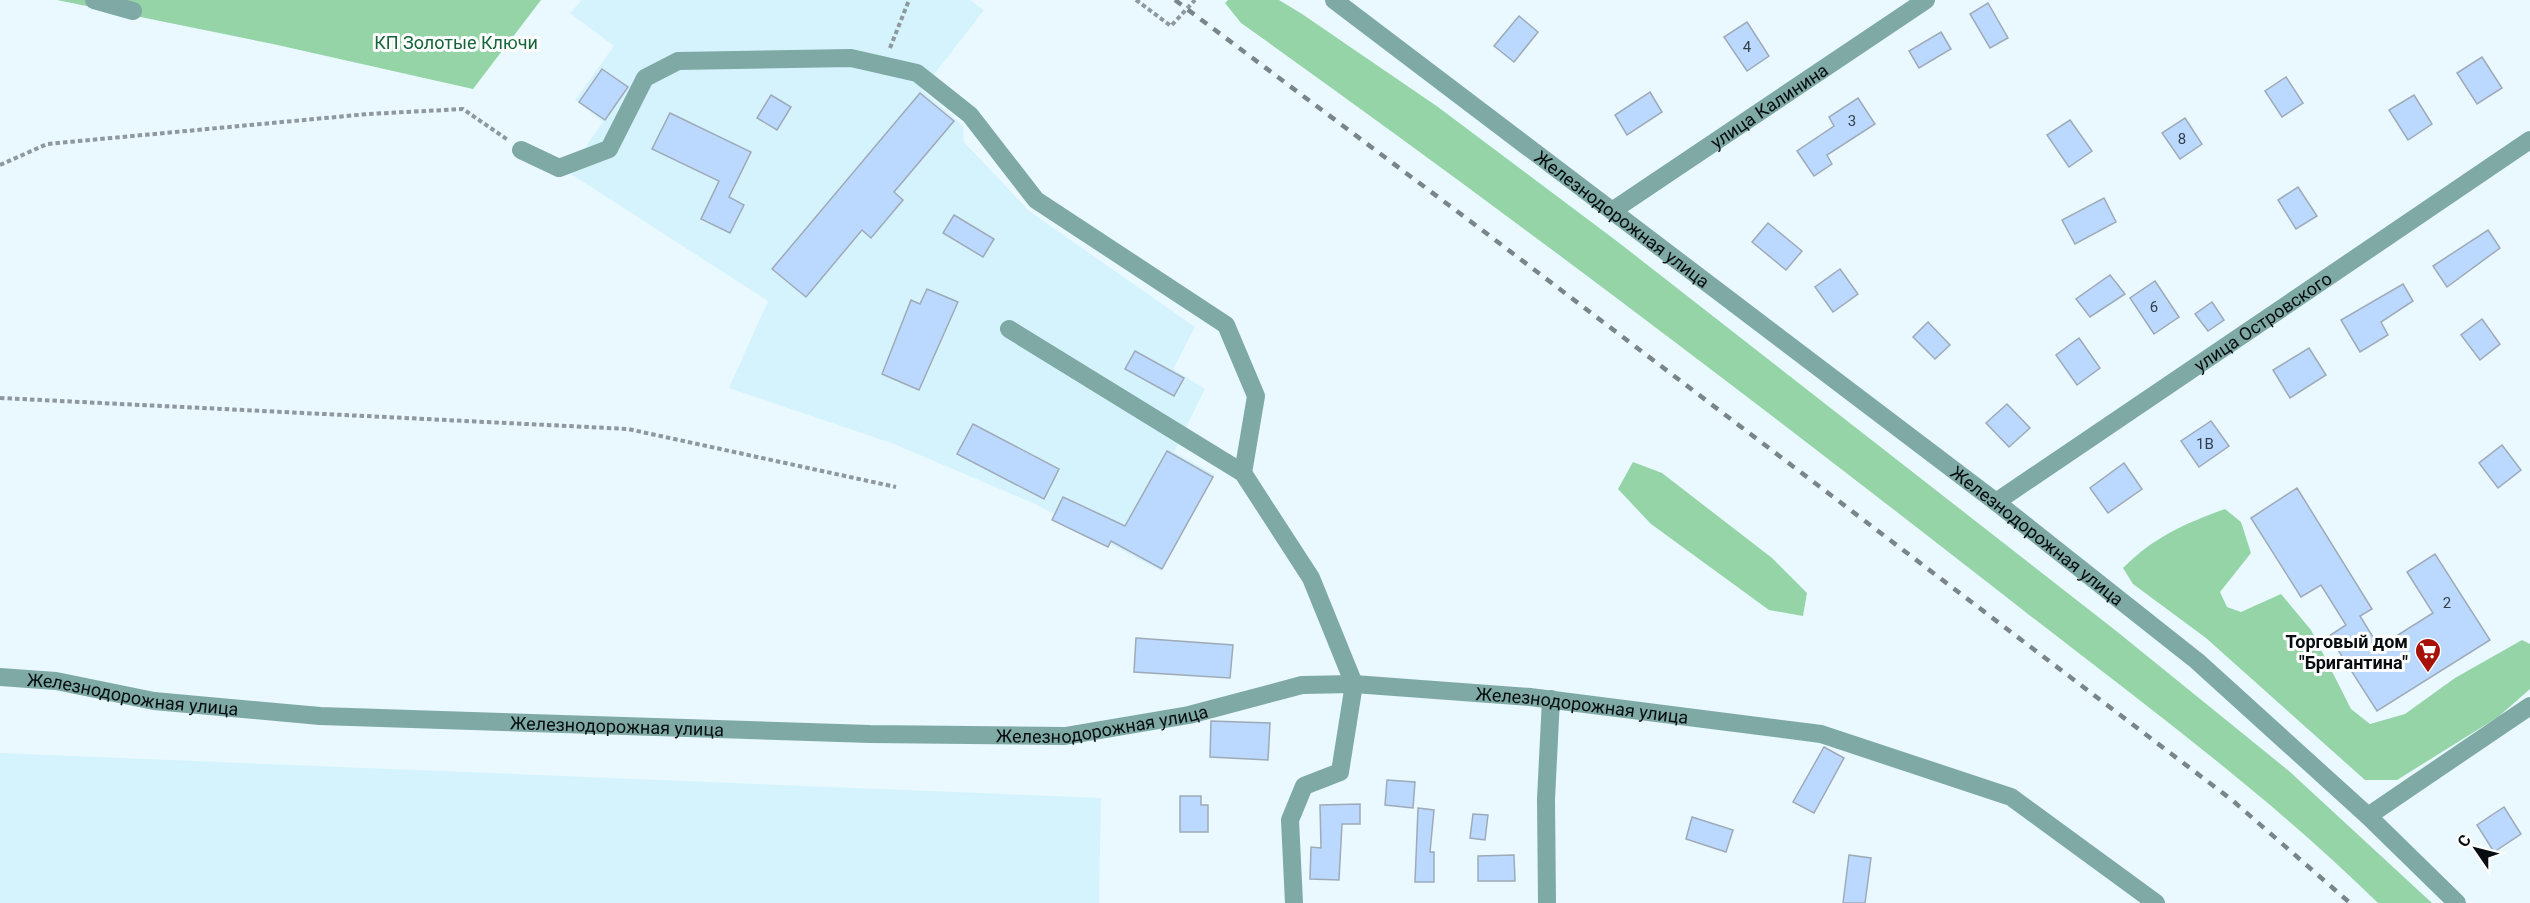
<svg xmlns="http://www.w3.org/2000/svg" width="2530" height="903" font-family="Roboto,sans-serif">
  <style>
    .built { fill: #d5f3fd }
    .green { fill: #95d4a7 }
    .building { fill: #bbd9fe; stroke: #9faab8; stroke-width: 1.5 }
    .lines { fill: none; stroke-linecap: round; stroke-linejoin: round }
    .path { stroke: #8d999e; stroke-width: 4; stroke-dasharray: 4.5 3; stroke-linecap: butt }
    .minor { stroke: #7fa9a4; stroke-width: 18 }
    .rail { stroke: #7a858a; stroke-width: 4.5; stroke-dasharray: 8 8; stroke-linecap: butt }
    .labels { text-anchor: middle; dominant-baseline: central; stroke-width: 6; stroke-linejoin: round; paint-order: stroke }
    .number-label { font-size: 15px; fill: #34404c }
    .park-label { font-size: 18px; fill: #146537; stroke: #fff }
    .street-label { font-size: 18px; fill: #070d10; stroke: #fff }
    .poi-label { font-size: 18px; font-weight: bold; fill: #070d10; stroke: #fff; text-anchor: end }
  </style>
  <rect width="100%" height="100%" fill="#e9f9ff"/>
  <!-- built -->
  <g class="built">
    <path d="M582,0H970L984,10L922,90L963,126L964,142L1029,211L1195,327L1173,369L1205,389L1174,452L1215,475L1161,571L1033,503L894,444L729,388L768,301L568,172L603,122L575,100L614,46L570,13Z"/>
    <path d="M0,753L1101,798L1099,903H0Z"/>
  </g>
  <!-- green -->
  <g class="green">
    <path d="M57,0H541L473,89L273,44Z"/>
    <path d="M1228,0H1279L1302,14L1438,107L1618,242L2115,630L2289,771L2432,903H2378C2258,785 2119,686 1987,582C1742,391 1494,203 1241,23L1225,3Z"/>
    <path d="M1633,462L1662,473L1772,558L1807,593L1803,616L1769,610L1651,524L1618,489Z"/>
    <path d="M2225,509L2241,522L2251,553L2220,592L2227,607L2241,612L2281,594L2311,630L2351,709L2370,724L2405,714L2455,678L2522,640L2530,644V689L2498,717L2397,780H2365L2206,638L2133,584L2123,568C2154,537 2184,524 2225,509Z"/>
  </g>
  <!-- building -->
  <g class="building">
    <path d="M1988,3L2008,38L1990,48L1970,14Z"/>
    <path d="M1519,16L1538,32L1514,62L1494,46Z"/>
    <path d="M1747,22L1769,56L1747,71L1724,37Z"/>
    <path d="M1941,32L1951,49L1919,68L1909,51Z"/>
    <path d="M2482,57L2502,88L2477,104L2457,73Z"/>
    <path d="M602,69L628,87L605,120L579,102Z"/>
    <path d="M2286,77L2303,103L2282,117L2265,91Z"/>
    <path d="M1650,92L1662,112L1627,135L1615,115Z"/>
    <path d="M920,93L954,121L894,192L903,200L871,238L862,230L806,297L772,269Z"/>
    <path d="M771,95L791,107L777,130L757,118Z"/>
    <path d="M2414,95L2432,124L2408,140L2389,110Z"/>
    <path d="M1858,98L1875,124L1827,155L1832,164L1814,176L1797,151L1834,126L1829,117Z"/>
    <path d="M670,113L751,152L729,197L744,205L730,233L701,219L719,181L652,149Z"/>
    <path d="M2185,118L2202,144L2180,159L2162,133Z"/>
    <path d="M2070,120L2092,151L2069,167L2047,135Z"/>
    <path d="M2298,187L2317,216L2296,229L2278,200Z"/>
    <path d="M2104,198L2116,222L2075,244L2062,220Z"/>
    <path d="M954,215L994,239L983,257L943,233Z"/>
    <path d="M1768,223L1802,251L1786,270L1752,242Z"/>
    <path d="M2488,230L2500,248L2447,287L2433,266Z"/>
    <path d="M1840,269L1858,294L1833,312L1815,287Z"/>
    <path d="M2110,275L2125,294L2090,317L2076,299Z"/>
    <path d="M2155,281L2179,317L2154,334L2130,298Z"/>
    <path d="M2403,284L2413,301L2381,322L2388,335L2360,352L2341,320Z"/>
    <path d="M927,289L958,302L919,390L882,374L911,300L920,304Z"/>
    <path d="M2212,302L2224,320L2208,331L2195,314Z"/>
    <path d="M2482,319L2500,344L2480,360L2461,335Z"/>
    <path d="M1928,322L1950,345L1935,359L1913,337Z"/>
    <path d="M2079,338L2100,368L2077,385L2056,355Z"/>
    <path d="M2309,348L2326,375L2290,398L2273,370Z"/>
    <path d="M1135,351L1184,378L1174,396L1125,369Z"/>
    <path d="M2007,404L2030,428L2009,447L1986,423Z"/>
    <path d="M2211,421L2229,446L2199,467L2181,441Z"/>
    <path d="M973,424L1059,469L1044,499L957,454Z"/>
    <path d="M2502,445L2521,470L2498,488L2479,463Z"/>
    <path d="M1167,451L1213,477L1162,569L1111,541L1108,547L1052,520L1063,497L1125,526Z"/>
    <path d="M2124,463L2142,489L2108,513L2090,488Z"/>
    <path d="M2297,488L2372,609L2360,616L2379,647L2433,613L2407,572L2435,554L2490,640L2377,711L2329,636L2346,625L2321,585L2301,597L2251,518Z"/>
    <path d="M1136,638L1233,645L1230,678L1134,672Z"/>
    <path d="M1211,721L1270,723L1268,760L1210,757Z"/>
    <path d="M1824,747L1844,758L1814,813L1793,802Z"/>
    <path d="M1387,780L1415,782L1413,808L1385,805Z"/>
    <path d="M1180,796H1201V805H1208V832H1180Z"/>
    <path d="M1360,804V824H1342L1339,880L1310,879L1311,847L1321,848L1320,805Z"/>
    <path d="M2504,807L2521,834L2494,852L2477,825Z"/>
    <path d="M1418,808L1434,810L1430,852H1434V882H1415Z"/>
    <path d="M1473,814L1488,815L1485,840L1470,838Z"/>
    <path d="M1692,817L1733,830L1726,852L1686,839Z"/>
    <path d="M1514,855L1515,881H1478V856Z"/>
    <path d="M1849,855L1871,858L1865,903H1843Z"/>
  </g>
  <g class="lines">
    <!-- path -->
    <g class="path">
      <path d="M1136,0L1171,26L1195,0"/>
      <path d="M890,48L909,0"/>
      <path d="M0,165L47,144L368,114L463,109L508,140"/>
      <path d="M0,398L628,429L896,487"/>
    </g>
    <!-- minor -->
    <g class="minor">
      <path d="M94,0L133,11"/>
      <path id="s1" d="M1334,0L1996,502L2197,661L2368,816L2457,903"/>
      <path d="M521,150L559,168L609,149L645,78L678,61L851,58L917,73L970,115L1036,200L1226,325L1256,396L1243,473"/>
      <path id="s2" d="M1612,211L1926,0"/>
      <path d="M1009,329L1243,473L1311,578L1354,684L1340,772L1304,786L1290,820L1294,903"/>
      <path id="s3" d="M1996,502L2530,140"/>
      <path id="s4" d="M0,677L56,681L154,701L320,716L870,734L1065,736L1189,715L1302,685L1354,684L1530,697L1821,734L2011,797L2156,903"/>
      <path d="M2368,816L2530,706"/>
      <path d="M1547,903L1546,799L1551,699"/>
    </g>
    <!-- rail -->
    <path class="rail" d="M1175,0L1482,230L2232,800L2350,903"/>
  </g>
  <!-- icons -->
  <defs>
    <symbol id="supermarket-pin" viewBox="-11 -11 22 30"><path d="M0 17L-7.5 6A9.5 9.5 0 1 1 7.5 6Z" fill="#a61208" stroke="#fff"/><path d="M-6-5.5h2.5l.6 2H6L4.5 2H-2.5L-4.4-4H-6ZM-1.5 3.2a1.3 1.3 0 1 0 .1 0ZM3 3.2a1.3 1.3 0 1 0 .1 0Z" fill="#fff"/></symbol>
  </defs>
  <g fill-rule="evenodd">
    <use href="#supermarket-pin" x="2413" y="636" width="30" height="40"/>
  </g>
  <g class="labels">
    <!-- number labels -->
    <g class="number-label">
      <text x="1747" y="47">4</text>
      <text x="1852" y="121">3</text>
      <text x="2182" y="139">8</text>
      <text x="2154" y="307">6</text>
      <text x="2205" y="444">1В</text>
      <text x="2447" y="603">2</text>
    </g>
    <!-- park labels -->
    <g class="park-label">
      <text x="456" y="42">КП Золотые Ключи</text>
    </g>
    <!-- street labels -->
    <g class="street-label">
      <text stroke="none"><textPath href="#s2" startOffset="189">улица Калинина</textPath></text>
      <text stroke="none"><textPath href="#s1" startOffset="362">Железнодорожная улица</textPath></text>
      <text stroke="none"><textPath href="#s3" startOffset="322">улица Островского</textPath></text>
      <text stroke="none"><textPath href="#s1" startOffset="884">Железнодорожная улица</textPath></text>
      <text stroke="none"><textPath href="#s4" startOffset="134">Железнодорожная улица</textPath></text>
      <text stroke="none"><textPath href="#s4" startOffset="1592">Железнодорожная улица</textPath></text>
      <text stroke="none"><textPath href="#s4" startOffset="1106">Железнодорожная улица</textPath></text>
      <text stroke="none"><textPath href="#s4" startOffset="620">Железнодорожная улица</textPath></text>
    </g>
    <!-- poi labels -->
    <g class="poi-label">
      <text x="2408" y="641">Торговый дом<tspan x="2408" dy="21">"Бригантина"</tspan></text>
    </g>
  </g>
  <!-- north arrow -->
  <g transform="translate(2476 849) rotate(305)" stroke="#ffffff" stroke-width="4.5" paint-order="stroke">
  <path d="M0-4.5L10 22L0 15L-10 22Z" fill="#070d10"/>
  <text y="-9" font-size="16" font-weight="bold" text-anchor="middle" fill="#070d10">С</text>
  </g>
</svg>
